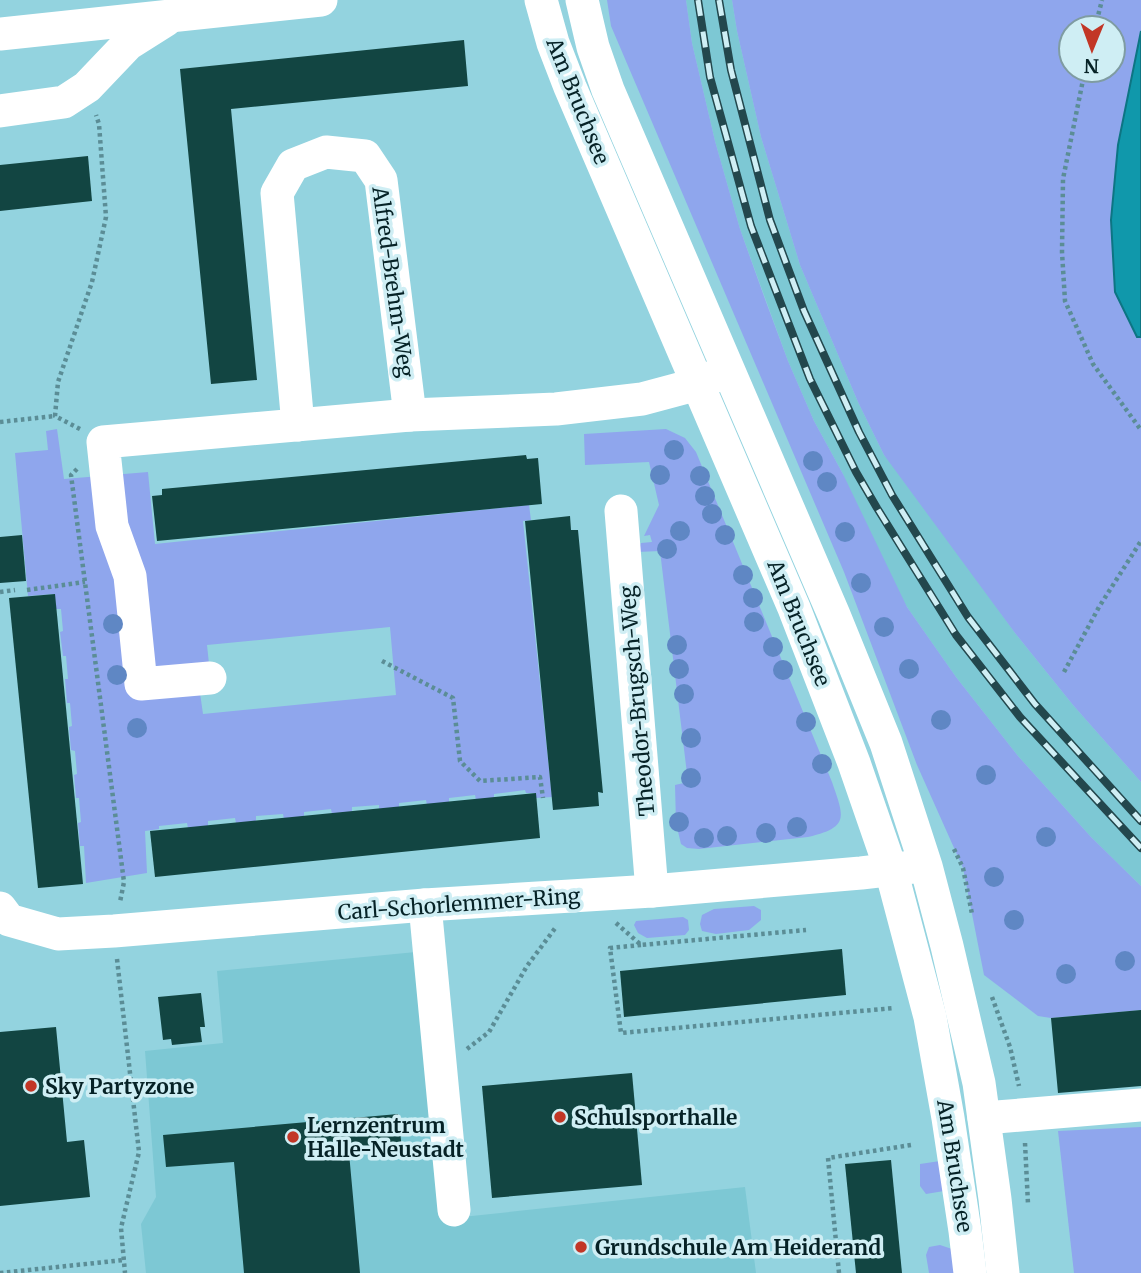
<svg xmlns="http://www.w3.org/2000/svg" width="1141" height="1273" font-family="Merriweather,serif">
  <style>
    .built { fill: #7dc8d4 }
    .green { fill: #8fa6ed; fill-rule: evenodd }
    .water { fill: #1098ab; stroke: #0d7583; stroke-width: 2 }
    .building { fill: #124542 }
    .lines { fill: none; stroke-linecap: round; stroke-linejoin: round }
    .path { stroke: #5b8d96; stroke-width: 4.5; stroke-dasharray: 3.5 3.5; stroke-linecap: butt }
    .minor { stroke: #fff; stroke-width: 33 }
    .rail-casing { stroke: #23474d; stroke-width: 8 }
    .rail { stroke: #cfeef4; stroke-width: 5; stroke-dasharray: 16; stroke-linecap: butt }
    .tree { fill: #5f87c4 }
    .poi-dot { fill: #c23626; stroke: #cfeef4; stroke-width: 2.5 }
    .labels { text-anchor: middle; dominant-baseline: central; stroke-width: 7; stroke-linejoin: round; paint-order: stroke }
    .street-label { font-size: 21px; fill: #062226; stroke: #cfeef4 }
    .poi-label { font-size: 21px; font-weight: bold; fill: #062226; stroke: #cfeef4; text-anchor: start }
  </style>
  <rect width="100%" height="100%" fill="#93d3df"/>
  <!-- built -->
  <g class="built">
    <path d="M686,0H732L737,31L761,137L800,265L858,402L884,455L925,499L968,567L1015,633L1073,705L1141,782V886L1091,837L1018,756L956,677L907,607L864,537L843,474L814,421L788,361L740,229L715,141L692,43Z"/>
    <path d="M416,952L443,1219L745,1187L756,1273H146L141,1224L156,1197L145,1051L223,1043L217,971Z"/>
  </g>
  <!-- green -->
  <g class="green">
    <path d="M607,0H686L692,43L715,141L740,229L765,299L788,361L814,421L843,474L907,607L956,677L1018,756L1091,837L1141,886V1010L1051,1018L1038,1016L984,975L963,868L917,765L844,572L611,26Z"/>
    <path d="M732,0H1141V31L1118,145L1137,336L1141,337V782L1073,705L1015,633L884,455L858,402L800,265L761,137L737,31ZM1071,28H1113V70H1071Z"/>
    <path d="M57,429L64,479L148,472L155,544L529,505L531,520L523,521L552,797L536,798V793H526L525,790L494,794V799L476,800L475,795L449,798V803L427,805L426,800L399,803V808L379,810V805L352,807V813L332,814L331,809L304,812V817L284,819L283,814L256,816V822L236,823L235,818L208,821V826L188,828L187,823L159,826V829L145,831L147,873L86,883L84,846H80L78,823L81,822L79,798H76L74,775L77,774L75,751L71,750L69,727L72,726L70,703H67L65,679H68L66,656H63L60,632L63,631L61,609H56L54,594L28,596L15,453L48,450L46,431ZM390,627L396,695L203,714L200,693L212,692L207,645Z"/>
    <path d="M666,429L685,438L696,452L832,782C844,817 850,827 808,837L699,849L687,848L681,844L676,823L675,785L688,782L660,551L637,552L641,543L652,542L650,535L644,536L659,505L649,462L585,465L584,434Z"/>
    <path d="M754,906L761,910V920L749,930L716,934L702,931L700,924L702,915L714,909Z"/>
    <path d="M683,917L688,920L689,930L685,935L647,938L638,933L634,925L636,921Z"/>
    <path d="M1141,1127V1273H1074L1058,1131Z"/>
    <path d="M940,1161L944,1191L926,1194L920,1186V1164Z"/>
    <path d="M940,1245L952,1249L954,1273H929L926,1255L929,1247Z"/>
  </g>
  <!-- water -->
  <path class="water" d="M1141,31V337H1137L1115,292L1111,220L1118,145Z"/>
  <!-- building -->
  <g class="building">
    <path d="M464,40L468,86L231,109L257,380L211,384L180,69Z"/>
    <path d="M88,156L92,201L0,211V165Z"/>
    <path d="M526,455L527,459L538,458L542,504L157,541L152,496L162,495V489Z"/>
    <path d="M570,516L571,530H578L603,793L598,792L599,806L553,810L525,521Z"/>
    <path d="M22,535L26,581L0,583V537Z"/>
    <path d="M55,594L83,884L38,888L9,598Z"/>
    <path d="M536,793L540,838L155,877L150,831Z"/>
    <path d="M842,949L846,995L624,1017L620,971Z"/>
    <path d="M201,993L205,1027H200L202,1042L172,1045L171,1039L163,1040L158,997Z"/>
    <path d="M1141,1010V1086L1058,1093L1051,1018Z"/>
    <path d="M56,1027L67,1142L84,1140L90,1197L0,1206V1032Z"/>
    <path d="M632,1073L642,1185L492,1198L482,1086Z"/>
    <path d="M398,1114L402,1149L349,1153L360,1273H244L234,1162L166,1167L163,1135Z"/>
    <path d="M891,1160L902,1273H856L845,1164Z"/>
  </g>
  <g class="lines">
    <!-- path -->
    <g class="path">
      <path d="M1095,28L1102,0"/>
      <path d="M1085,70L1063,179L1062,252L1065,301L1093,364L1141,430"/>
      <path d="M0,422L55,416"/>
      <path d="M80,429L55,416L58,382L92,282L106,217L99,124L96,115"/>
      <path d="M77,469L71,475L124,882L120,902"/>
      <path d="M27,590L85,582"/>
      <path d="M0,592L15,590"/>
      <path d="M382,661L453,698L460,761L480,781L540,777L543,798"/>
      <path d="M1064,672L1099,607L1141,541"/>
      <path d="M954,849L963,868L972,914"/>
      <path d="M616,923L641,945L806,930"/>
      <path d="M641,945L610,948L621,1033L894,1008"/>
      <path d="M117,959L139,1152L121,1228L125,1273"/>
      <path d="M992,997L1010,1047L1019,1086"/>
      <path d="M467,1049L489,1032L527,966L556,927"/>
      <path d="M1025,1143L1028,1204"/>
      <path d="M0,1273L124,1260"/>
      <path d="M839,1273L828,1158L911,1145"/>
    </g>
    <!-- minor -->
    <g class="minor">
      <path d="M541,0L553,43L570,87L794,608L854,763L891,870L930,1017L948,1118L965,1231L970,1273"/>
      <path d="M582,0L593,47L608,90L834,615L886,743L926,866L947,946L979,1083L995,1199L1003,1273"/>
      <path d="M0,34L321,0"/>
      <path d="M0,111L64,102L87,87L128,44L166,20"/>
      <path d="M298,425L277,193L293,165L326,152L365,156L381,180L410,415"/>
      <path d="M621,511L652,891"/>
      <path d="M210,678L141,684L130,576L112,526L103,442L410,415L556,409L642,399L698,384L717,375"/>
      <path d="M425,905L454,1210"/>
      <path d="M0,908L9,920L58,934L114,931L425,905L652,891L861,873L913,867"/>
      <path d="M984,1118L1141,1105"/>
    </g>
    <defs>
      <g id="rail">
        <path d="M698,0L710,77L751,226L810,379L856,472L877,508L956,635L1020,717L1141,848"/>
        <path d="M719,0L731,70L770,220L804,311L859,432L892,495L968,617L1035,704L1141,821"/>
      </g>
    </defs>
    <!-- rail casing -->
    <use href="#rail" class="rail-casing"/>
    <!-- rail -->
    <use href="#rail" class="rail"/>
  </g>
  <!-- trees -->
  <g class="tree">
    <circle cx="674" cy="450" r="10"/>
    <circle cx="813" cy="461" r="10"/>
    <circle cx="660" cy="475" r="10"/>
    <circle cx="700" cy="476" r="10"/>
    <circle cx="827" cy="482" r="10"/>
    <circle cx="705" cy="496" r="10"/>
    <circle cx="712" cy="514" r="10"/>
    <circle cx="680" cy="531" r="10"/>
    <circle cx="845" cy="532" r="10"/>
    <circle cx="725" cy="535" r="10"/>
    <circle cx="667" cy="549" r="10"/>
    <circle cx="743" cy="575" r="10"/>
    <circle cx="861" cy="583" r="10"/>
    <circle cx="753" cy="598" r="10"/>
    <circle cx="754" cy="622" r="10"/>
    <circle cx="113" cy="624" r="10"/>
    <circle cx="884" cy="627" r="10"/>
    <circle cx="677" cy="645" r="10"/>
    <circle cx="773" cy="647" r="10"/>
    <circle cx="679" cy="669" r="10"/>
    <circle cx="909" cy="669" r="10"/>
    <circle cx="783" cy="670" r="10"/>
    <circle cx="117" cy="675" r="10"/>
    <circle cx="684" cy="694" r="10"/>
    <circle cx="941" cy="720" r="10"/>
    <circle cx="806" cy="722" r="10"/>
    <circle cx="137" cy="728" r="10"/>
    <circle cx="691" cy="738" r="10"/>
    <circle cx="822" cy="764" r="10"/>
    <circle cx="986" cy="775" r="10"/>
    <circle cx="691" cy="778" r="10"/>
    <circle cx="679" cy="822" r="10"/>
    <circle cx="797" cy="827" r="10"/>
    <circle cx="766" cy="833" r="10"/>
    <circle cx="727" cy="836" r="10"/>
    <circle cx="1046" cy="837" r="10"/>
    <circle cx="704" cy="838" r="10"/>
    <circle cx="994" cy="877" r="10"/>
    <circle cx="1014" cy="920" r="10"/>
    <circle cx="1125" cy="961" r="10"/>
    <circle cx="1066" cy="974" r="10"/>
  </g>
  <!-- markers -->
  <g class="poi-dot">
    <circle cx="31" cy="1086" r="7"/>
    <circle cx="560" cy="1117" r="7"/>
    <circle cx="293" cy="1137" r="7"/>
    <circle cx="581" cy="1247" r="7"/>
  </g>
  <g class="labels">
    <!-- street labels -->
    <g class="street-label">
      <text transform="translate(578 101) rotate(68)">Am Bruchsee</text>
      <text transform="translate(393 282) rotate(82)">Alfred-Brehm-Weg</text>
      <text transform="translate(799 623) rotate(68)">Am Bruchsee</text>
      <text transform="translate(637 701) rotate(-95)">Theodor-Brugsch-Weg</text>
      <text transform="translate(459 904) rotate(-4)">Carl-Schorlemmer-Ring</text>
      <text transform="translate(955 1166) rotate(81)">Am Bruchsee</text>
    </g>
    <!-- poi labels -->
    <g class="poi-label">
      <text x="45" y="1086">Sky Partyzone</text>
      <text x="574" y="1117">Schulsporthalle</text>
      <text x="307" y="1125">Lernzentrum<tspan x="307" dy="24">Halle-Neustadt</tspan></text>
      <text x="595" y="1247">Grundschule Am Heiderand</text>
    </g>
  </g>
  <!-- north arrow -->
  <g transform="translate(1092 49) rotate(181)"><circle r="33" fill="#cfeef4" stroke="#7f9ca2" stroke-width="2"/>
  <path d="M0-5L12 26L0 18L-12 26Z" fill="#c23626"/>
  <text y="-10" font-size="19" font-weight="bold" text-anchor="middle" fill="#062226">N</text>
  </g>
</svg>
